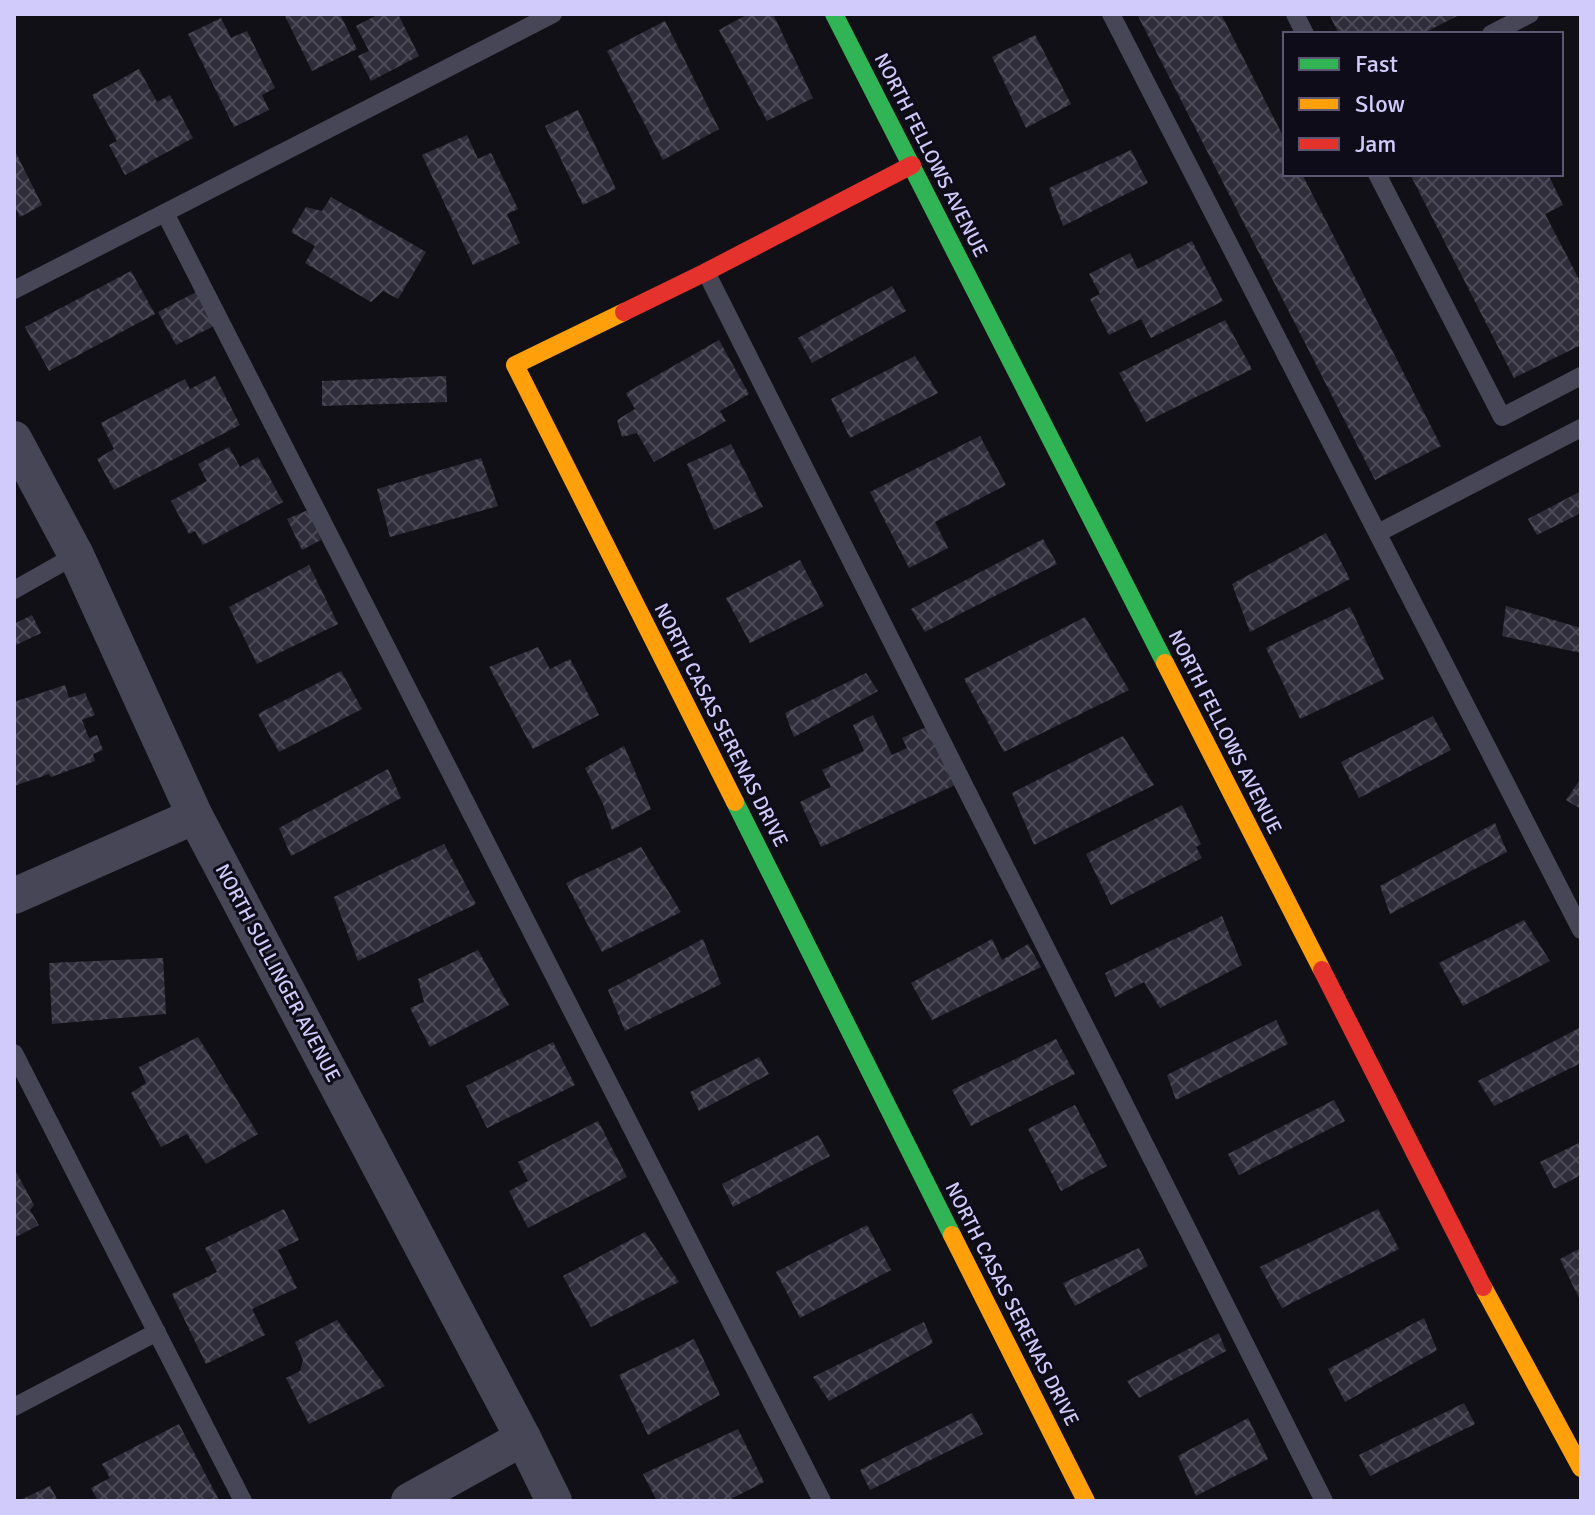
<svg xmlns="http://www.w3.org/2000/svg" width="1595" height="1515" font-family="Signika,sans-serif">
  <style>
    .building { fill: url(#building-cross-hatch) }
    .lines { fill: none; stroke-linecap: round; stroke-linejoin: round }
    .lane { stroke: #474657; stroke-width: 18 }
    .street { stroke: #474657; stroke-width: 36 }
    .fast { stroke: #30b455; stroke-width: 18 }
    .slow { stroke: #ff9f0a; stroke-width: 18 }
    .jam { stroke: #e5322d; stroke-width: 18 }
    .labels { text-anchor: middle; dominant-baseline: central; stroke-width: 6; stroke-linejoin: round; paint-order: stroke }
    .street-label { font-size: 20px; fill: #d0cbfa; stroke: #0f0c1a }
  </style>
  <defs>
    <pattern id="building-cross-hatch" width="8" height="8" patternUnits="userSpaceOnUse" patternTransform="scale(2)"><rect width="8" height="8" fill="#2f2d39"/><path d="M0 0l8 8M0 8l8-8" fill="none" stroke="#4c4a57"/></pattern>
  </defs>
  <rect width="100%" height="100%" fill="#111016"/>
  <!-- building -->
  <g class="building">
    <path d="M284,14H340L357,49L312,71Z"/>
    <path d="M379,14H398L419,56L371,81L358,56L369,51L356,26Z"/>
    <path d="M748,14H773L813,98L767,121L719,30Z"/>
    <path d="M1137,14H1221L1285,140V174H1302L1441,446L1375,480Z"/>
    <path d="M1329,14H1461L1422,34H1339Z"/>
    <path d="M221,18L231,38L247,31L275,88L262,95L269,110L234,127L188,34Z"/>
    <path d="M665,21L719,129L663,160L607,51Z"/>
    <path d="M1035,35L1071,104L1026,128L992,57Z"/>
    <path d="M139,69L157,102L170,95L193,138L125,175L109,145L117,141L92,95Z"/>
    <path d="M578,110L616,189L583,205L545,126Z"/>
    <path d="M467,135L478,159L491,153L518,209L507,214L520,243L473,265L422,155Z"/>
    <path d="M14,149L42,205L20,217L14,205Z"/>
    <path d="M1131,150L1148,183L1063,226L1049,188Z"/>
    <path d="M1410,174H1548L1563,205L1545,214L1581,283V345L1514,378Z"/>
    <path d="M331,197L426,252L398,299L383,291L371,302L305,263L315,246L291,232L306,207L322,211Z"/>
    <path d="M1192,241L1223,301L1151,338L1141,319L1109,335L1090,299L1100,294L1089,274L1130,253L1138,269Z"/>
    <path d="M131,271L155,314L49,371L25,327Z"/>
    <path d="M892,286L906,311L812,363L798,338Z"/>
    <path d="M198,291L216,325L176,345L158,312Z"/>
    <path d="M1225,320L1252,369L1146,422L1119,373Z"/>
    <path d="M719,340L749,394L720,411L726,421L654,462L637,433L622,437L617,420L635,409L626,393Z"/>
    <path d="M915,356L938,393L850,438L831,399Z"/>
    <path d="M215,376L240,425L114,490L97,459L114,449L101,423L185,379L190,389Z"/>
    <path d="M446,376L447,402L322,406V381Z"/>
    <path d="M980,436L1006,485L935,522L948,548L909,568L870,492Z"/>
    <path d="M731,444L763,507L714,530L687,464Z"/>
    <path d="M229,447L240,467L258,457L283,502L203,545L195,531L189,534L171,501L207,481L198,464Z"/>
    <path d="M481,458L498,506L390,537L377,489Z"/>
    <path d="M1581,491V513L1537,535L1528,519Z"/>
    <path d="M308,510L321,540L302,550L287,519Z"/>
    <path d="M1326,533L1350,579L1250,632L1232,584Z"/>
    <path d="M1043,539L1057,564L925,632L911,609Z"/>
    <path d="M800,560L824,606L750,643L726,598Z"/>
    <path d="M309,565L338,624L257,664L229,607Z"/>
    <path d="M1506,606L1581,628V653L1502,636Z"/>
    <path d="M1350,607L1384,679L1300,719L1266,648Z"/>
    <path d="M32,615L41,633L14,646V624Z"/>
    <path d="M1085,617L1129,690L1004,752L964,679Z"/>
    <path d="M538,647L550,669L570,659L599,715L533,749L489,667Z"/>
    <path d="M341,671L362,709L279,752L258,714Z"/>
    <path d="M866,673L878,691L794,737L785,713Z"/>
    <path d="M65,685L69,698L85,693L95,715L82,720L89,738L97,735L103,750L93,754L95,761L51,777L49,774L14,786V702Z"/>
    <path d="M873,715L892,755L907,748L902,738L928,726L955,785L821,847L800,802L831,787L822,770L864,751L853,725Z"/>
    <path d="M1433,716L1451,750L1359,798L1341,762Z"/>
    <path d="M1123,736L1154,785L1034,845L1012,793Z"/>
    <path d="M624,746L651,809L612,830L603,804L585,768Z"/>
    <path d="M388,769L401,798L291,856L279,828Z"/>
    <path d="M1581,778V809L1566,800Z"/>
    <path d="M1182,805L1201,844L1196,847L1202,858L1111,905L1086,854Z"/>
    <path d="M1495,823L1507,852L1390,914L1380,886Z"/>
    <path d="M444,844L476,904L358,961L334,897Z"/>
    <path d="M641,847L681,912L602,952L566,883Z"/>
    <path d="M1222,916L1242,965L1160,1008L1144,982L1115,997L1105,973Z"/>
    <path d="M1524,920L1550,961L1463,1006L1439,963Z"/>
    <path d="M703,939L721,984L625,1031L608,990Z"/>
    <path d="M992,939L1002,960L1028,944L1041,967L932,1020L911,983Z"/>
    <path d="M478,950L509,1005L430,1047L410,1008L424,1002L418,979Z"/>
    <path d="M163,958L166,1014L52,1024L49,963Z"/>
    <path d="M1276,1020L1288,1044L1176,1100L1167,1075Z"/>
    <path d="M1581,1027V1063L1494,1106L1478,1081Z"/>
    <path d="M198,1037L258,1134L206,1164L187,1134L161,1147L131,1093L146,1083L139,1067Z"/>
    <path d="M1056,1039L1075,1074L971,1126L952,1090Z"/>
    <path d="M553,1042L575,1085L487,1128L466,1086Z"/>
    <path d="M759,1057L769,1074L699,1111L690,1092Z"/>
    <path d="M1334,1100L1345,1121L1239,1175L1228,1154Z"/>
    <path d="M1075,1105L1107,1166L1061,1191L1028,1129Z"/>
    <path d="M598,1121L627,1177L528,1228L509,1191L528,1181L518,1162Z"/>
    <path d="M818,1135L830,1156L733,1207L722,1184Z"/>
    <path d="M1581,1142V1175L1554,1189L1540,1162Z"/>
    <path d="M14,1168L34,1205L30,1210L39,1225L14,1238Z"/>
    <path d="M284,1209L299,1240L278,1250L297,1288L252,1309L265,1335L206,1364L172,1294L217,1272L205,1248Z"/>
    <path d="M1378,1209L1399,1249L1282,1308L1260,1267Z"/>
    <path d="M867,1225L891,1270L800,1318L776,1272Z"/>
    <path d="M645,1232L679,1282L591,1327L563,1276Z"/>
    <path d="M1139,1248L1148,1266L1075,1306L1063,1283Z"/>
    <path d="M1581,1248V1302L1560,1259Z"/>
    <path d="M1424,1318L1437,1350L1345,1402L1328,1369Z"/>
    <path d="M337,1320L385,1386L309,1424L286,1378L300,1371L303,1360L295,1342Z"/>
    <path d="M924,1322L933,1343L829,1401L813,1377Z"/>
    <path d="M1219,1333L1226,1351L1139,1398L1127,1381Z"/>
    <path d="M694,1339L720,1395L648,1435L619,1375Z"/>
    <path d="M1464,1403L1475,1424L1370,1476L1359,1455Z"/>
    <path d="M972,1413L983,1434L870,1490L860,1470Z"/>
    <path d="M1248,1418L1268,1459L1196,1496L1178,1456Z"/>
    <path d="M179,1424L219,1500L98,1501L91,1488L110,1478L102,1464Z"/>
    <path d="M738,1429L764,1482L727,1501H657L643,1474Z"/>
    <path d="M50,1486L58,1501H18Z"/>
  </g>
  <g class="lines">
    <!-- lane -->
    <g class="lane">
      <path d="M1111,14L1581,930"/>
      <path d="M1295,14L1305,34"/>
      <path d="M1491,34L1530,14"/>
      <path d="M1377,174L1502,417L1581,376"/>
      <path d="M165,213L822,1501"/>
      <path d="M706,272L1324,1501"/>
      <path d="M14,290L553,14"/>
      <path d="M1378,533L1581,428"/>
      <path d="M14,590L76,555"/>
      <path d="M14,1053L243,1501"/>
      <path d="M14,1407L157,1332"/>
    </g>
    <!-- street -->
    <g class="street">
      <path d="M14,439L76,555L195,816L523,1438L554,1501"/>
      <path d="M14,896L195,816"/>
      <path d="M409,1501L523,1438"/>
    </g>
    <!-- fast -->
    <g class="fast">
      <path d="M834,14L1165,663"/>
      <path d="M735,802L952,1235"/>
    </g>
    <!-- slow -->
    <g class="slow">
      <path d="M624,312L515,365L735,802"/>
      <path d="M1165,663L1322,970"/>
      <path d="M952,1235L1086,1501"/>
      <path d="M1483,1287L1581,1468"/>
    </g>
    <!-- jam -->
    <g class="jam">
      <path d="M624,312L706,272L912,165"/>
      <path d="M1322,970L1483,1287"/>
    </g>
  </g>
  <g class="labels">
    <!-- street labels -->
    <g class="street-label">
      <text transform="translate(931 155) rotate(63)">NORTH FELLOWS AVENUE</text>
      <text transform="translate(721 725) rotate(63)">NORTH CASAS SERENAS DRIVE</text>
      <text transform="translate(1225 732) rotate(63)">NORTH FELLOWS AVENUE</text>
      <text transform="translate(278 973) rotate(62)">NORTH SULLINGER AVENUE</text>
      <text transform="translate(1012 1304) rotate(63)">NORTH CASAS SERENAS DRIVE</text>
    </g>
  </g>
  <!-- border -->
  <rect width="1595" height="1515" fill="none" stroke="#d0cbfa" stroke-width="32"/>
  <!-- legend -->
  <rect x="1283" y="32" width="280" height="144" fill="#0f0c1a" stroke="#5c5874" stroke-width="2"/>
  <rect x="1299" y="58" width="40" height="12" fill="#30b455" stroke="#5c5874" stroke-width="2"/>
  <text x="1355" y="72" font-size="24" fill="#d0cbfa">Fast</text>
  <rect x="1299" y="98" width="40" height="12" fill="#ff9f0a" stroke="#5c5874" stroke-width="2"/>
  <text x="1355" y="112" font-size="24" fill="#d0cbfa">Slow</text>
  <rect x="1299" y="138" width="40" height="12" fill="#e5322d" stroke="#5c5874" stroke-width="2"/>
  <text x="1355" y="152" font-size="24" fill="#d0cbfa">Jam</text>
</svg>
